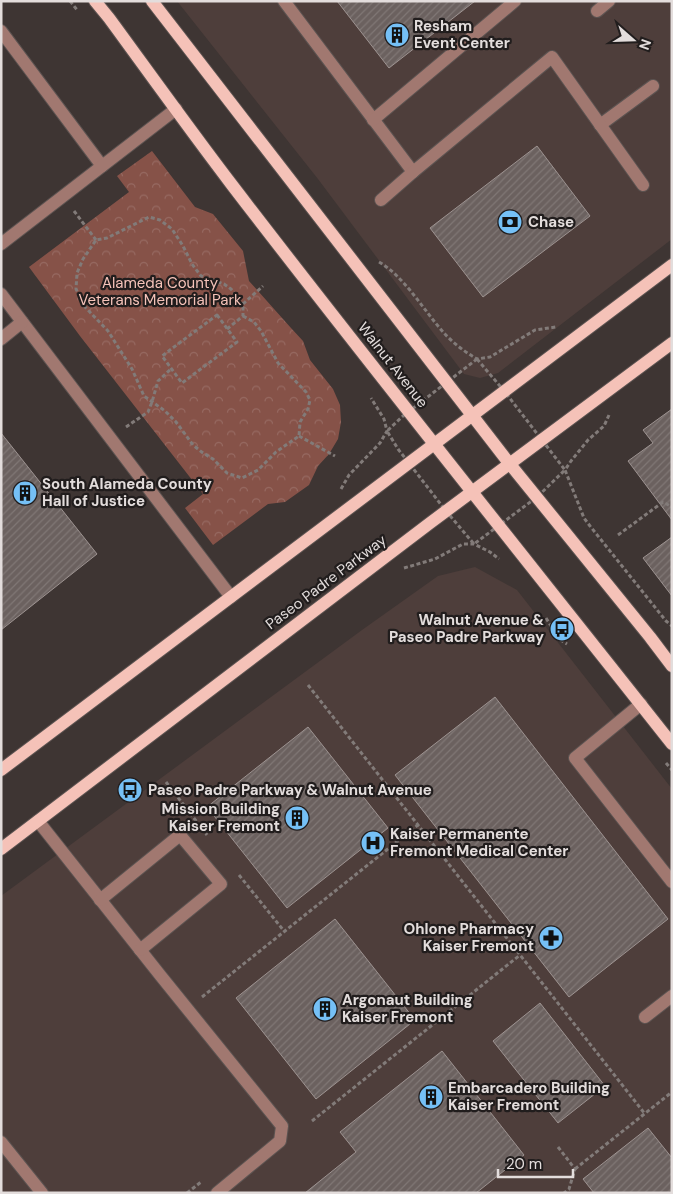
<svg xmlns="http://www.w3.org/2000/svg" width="673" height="1194" font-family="'DM Sans',sans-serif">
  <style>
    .built { fill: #4e3e3b }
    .park { fill: url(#park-crowns) }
    .building { fill: url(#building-hatch); stroke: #9d9391 }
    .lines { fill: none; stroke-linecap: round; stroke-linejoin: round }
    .minor-casing { stroke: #5c5351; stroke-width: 14 }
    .major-casing { stroke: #5c5351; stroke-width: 14 }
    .path { stroke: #827b79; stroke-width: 3; stroke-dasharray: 4 2.5; stroke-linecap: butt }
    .minor { stroke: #a17870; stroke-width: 12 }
    .major { stroke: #f5c2b8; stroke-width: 12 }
    .labels { text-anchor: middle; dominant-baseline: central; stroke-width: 4.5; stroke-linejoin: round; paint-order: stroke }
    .poi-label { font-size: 15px; font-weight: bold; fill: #e3dddc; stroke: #211d1d; text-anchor: start }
    .park-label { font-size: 15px; fill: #f6c3b9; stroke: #211d1d }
    .street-label { font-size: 15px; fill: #e3dddc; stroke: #211d1d }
  </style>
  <defs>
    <pattern id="park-crowns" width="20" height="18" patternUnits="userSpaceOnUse" patternTransform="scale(1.25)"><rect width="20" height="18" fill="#865248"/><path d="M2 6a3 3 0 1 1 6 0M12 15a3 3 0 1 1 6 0" fill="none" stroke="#976a62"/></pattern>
    <pattern id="building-hatch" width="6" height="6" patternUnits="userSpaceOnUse" patternTransform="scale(1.25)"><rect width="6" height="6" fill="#6b615f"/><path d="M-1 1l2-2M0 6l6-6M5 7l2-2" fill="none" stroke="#807775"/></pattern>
  </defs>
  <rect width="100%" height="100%" fill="#3e3533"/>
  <!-- built -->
  <g class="built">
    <path d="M177,1H672V239L498,373L480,378L464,374L318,179Z"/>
    <path d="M475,567L517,590L672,789V1193H1V896L362,630L438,576Z"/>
  </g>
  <!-- park -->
  <path class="park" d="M152,151L195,207L213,214L243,251L249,281L291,328L303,341L310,360L333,389L340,405L341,422L338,439L329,454L318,466L309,485L285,502L268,504L213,545L185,508L203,494L80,336L29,267L129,192L117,176Z"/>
  <!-- building -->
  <g class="building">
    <path d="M337,1H475L389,68Z"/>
    <path d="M537,146L590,216L483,297L430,228Z"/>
    <path d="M672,409V520L628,461L653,443L643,430Z"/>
    <path d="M1,433L97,554L1,630Z"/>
    <path d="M672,537V596L643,558Z"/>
    <path d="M495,697L668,919L569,997L395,775Z"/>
    <path d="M308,727L388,828L287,908L207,807Z"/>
    <path d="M335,919L415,1020L316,1099L236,998Z"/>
    <path d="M540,1003L605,1086L558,1123L493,1041Z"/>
    <path d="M442,1051L524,1155L476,1193H305L356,1152L340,1132Z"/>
    <path d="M648,1128L672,1158V1193H594L583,1179Z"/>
  </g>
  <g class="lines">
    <defs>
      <g id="minor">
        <path d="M284,1L413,172"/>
        <path d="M597,11L609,1"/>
        <path d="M1,31L102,166"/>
        <path d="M373,120L515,1"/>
        <path d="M600,125L653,86"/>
        <path d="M381,200L413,172L552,57L643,185"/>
        <path d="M1,244L176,109"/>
        <path d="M1,294L231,597"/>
        <path d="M1,339L22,322"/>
        <path d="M641,704L575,758L672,882"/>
        <path d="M38,821L160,975L282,1126L280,1141L217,1193"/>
        <path d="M100,900L180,835L221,884L140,950"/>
        <path d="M645,1017L672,996"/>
        <path d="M1,1142L42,1193"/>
      </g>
      <g id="major">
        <path d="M95,1L109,18C150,74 190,130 232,185C376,373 525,558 672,744"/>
        <path d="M152,1L509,463L650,637L672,666"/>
        <path d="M1,770L672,265"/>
        <path d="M1,849L430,523L672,343"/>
      </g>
    </defs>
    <!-- minor casing -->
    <use href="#minor" class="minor-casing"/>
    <!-- major casing -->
    <use href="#major" class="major-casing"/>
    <!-- path -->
    <g class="path">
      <path d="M70,1L78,11"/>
      <path d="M74,211L96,240"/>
      <path d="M379,262C405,277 424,311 444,333C453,343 465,352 477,359L490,357L535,330L556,327"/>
      <path d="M217,315L237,342L182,383L162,356Z"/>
      <path d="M243,316L254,322L261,331L278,363L306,392L310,400L308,409L300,422L299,436L276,452L258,470L242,478L227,473L213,459L203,453L193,445L176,422L165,411L144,396L132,369L108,331L85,307L76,289L77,273L83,259L96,240L107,238L149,217L160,220L172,229L183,246L192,264L201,276L224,284L231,289L243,304"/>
      <path d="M227,329L243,316V304L263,286"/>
      <path d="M477,359L505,392L565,470L537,497L474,544L446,511L398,449L387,431L403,416Z"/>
      <path d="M609,415L604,426L588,440L571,461L565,470L584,518L590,526L666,621L672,626"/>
      <path d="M126,427L148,412L152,402L158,381L171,369"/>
      <path d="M299,436L335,456"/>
      <path d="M341,489L349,475L380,443L387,431L384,419L371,398"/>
      <path d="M618,535L663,502L672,507"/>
      <path d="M404,568L435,559L463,544H474L490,552L499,559"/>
      <path d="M546,618L559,639L567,644"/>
      <path d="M308,685L645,1114"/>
      <path d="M666,763L672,770"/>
      <path d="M166,782L207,835"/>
      <path d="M239,875L284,931"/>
      <path d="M202,997L418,825"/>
      <path d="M312,1121L520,955"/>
      <path d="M558,1147L575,1169L569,1189L564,1193"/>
      <path d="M575,1169L672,1092"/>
      <path d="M187,1193L201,1182"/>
    </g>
    <!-- minor -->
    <use href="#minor" class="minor"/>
    <!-- major -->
    <use href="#major" class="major"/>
  </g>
  <!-- icons -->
  <defs>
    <symbol id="building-disc" viewBox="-11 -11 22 22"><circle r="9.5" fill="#75c0f6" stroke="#211d1d"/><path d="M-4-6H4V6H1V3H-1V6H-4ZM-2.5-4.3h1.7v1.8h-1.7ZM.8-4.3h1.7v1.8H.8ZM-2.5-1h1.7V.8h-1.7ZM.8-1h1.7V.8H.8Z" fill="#111"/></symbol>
    <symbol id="bank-disc" viewBox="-11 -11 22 22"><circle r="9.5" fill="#75c0f6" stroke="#211d1d"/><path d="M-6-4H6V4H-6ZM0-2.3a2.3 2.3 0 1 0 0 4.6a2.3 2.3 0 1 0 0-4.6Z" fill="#111"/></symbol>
    <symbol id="bus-disc" viewBox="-11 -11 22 22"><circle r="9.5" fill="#75c0f6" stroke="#211d1d"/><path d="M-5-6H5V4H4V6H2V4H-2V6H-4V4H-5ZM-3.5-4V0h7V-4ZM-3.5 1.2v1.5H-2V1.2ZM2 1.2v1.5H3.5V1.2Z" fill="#111"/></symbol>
    <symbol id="hospital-disc" viewBox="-11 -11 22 22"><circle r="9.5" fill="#75c0f6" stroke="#211d1d"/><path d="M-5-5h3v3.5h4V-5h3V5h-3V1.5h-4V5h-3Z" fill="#111"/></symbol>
    <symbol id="pharmacy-disc" viewBox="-11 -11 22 22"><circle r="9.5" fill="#75c0f6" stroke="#211d1d"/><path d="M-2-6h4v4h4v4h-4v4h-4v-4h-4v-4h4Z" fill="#111"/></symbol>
  </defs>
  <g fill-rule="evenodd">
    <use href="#building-disc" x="383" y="21" width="28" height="28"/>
    <use href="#bank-disc" x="496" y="208" width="28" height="28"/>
    <use href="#building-disc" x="11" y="479" width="28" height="28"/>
    <use href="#bus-disc" x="548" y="615" width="28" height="28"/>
    <use href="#bus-disc" x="116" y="776" width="28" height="28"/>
    <use href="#building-disc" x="283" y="804" width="28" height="28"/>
    <use href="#hospital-disc" x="359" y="829" width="28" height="28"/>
    <use href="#pharmacy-disc" x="537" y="924" width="28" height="28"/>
    <use href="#building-disc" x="311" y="995" width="28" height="28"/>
    <use href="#building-disc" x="417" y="1083" width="28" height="28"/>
  </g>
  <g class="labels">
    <!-- poi labels -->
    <g class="poi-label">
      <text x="414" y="26">Resham<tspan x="414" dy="17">Event Center</tspan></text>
      <text x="528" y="222">Chase</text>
      <text x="42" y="484">South Alameda County<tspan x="42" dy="17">Hall of Justice</tspan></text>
      <text x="544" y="620" text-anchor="end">Walnut Avenue &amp;<tspan x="544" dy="17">Paseo Padre Parkway</tspan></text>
      <text x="148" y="790">Paseo Padre Parkway &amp; Walnut Avenue</text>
      <text x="280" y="809" text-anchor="end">Mission Building<tspan x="280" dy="17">Kaiser Fremont</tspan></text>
      <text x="390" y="834">Kaiser Permanente<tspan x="390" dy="17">Fremont Medical Center</tspan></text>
      <text x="534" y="929" text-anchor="end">Ohlone Pharmacy<tspan x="534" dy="17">Kaiser Fremont</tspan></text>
      <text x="342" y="1000">Argonaut Building<tspan x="342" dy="17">Kaiser Fremont</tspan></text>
      <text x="448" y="1088">Embarcadero Building<tspan x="448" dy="17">Kaiser Fremont</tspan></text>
    </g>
    <!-- park labels -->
    <g class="park-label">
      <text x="160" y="283">Alameda County<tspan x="160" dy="17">Veterans Memorial Park</tspan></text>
    </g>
    <!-- street labels -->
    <g class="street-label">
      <text transform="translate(393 365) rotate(52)">Walnut Avenue</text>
      <text transform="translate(326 582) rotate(-37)">Paseo Padre Parkway</text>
    </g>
  </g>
  <!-- border -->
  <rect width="673" height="1194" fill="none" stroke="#e3dddc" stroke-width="5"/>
  <!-- north arrow -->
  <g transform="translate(633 40) rotate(110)" stroke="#211d1d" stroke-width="4" paint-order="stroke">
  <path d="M0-4L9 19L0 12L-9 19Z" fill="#e3dddc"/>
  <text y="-8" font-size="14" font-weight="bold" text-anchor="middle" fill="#e3dddc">N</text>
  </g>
  <!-- scale -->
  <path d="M498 1169v8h75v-8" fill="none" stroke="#e3dddc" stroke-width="2.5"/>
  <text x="506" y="1169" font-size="15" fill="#e3dddc" stroke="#211d1d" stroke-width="4" paint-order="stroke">20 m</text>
</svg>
